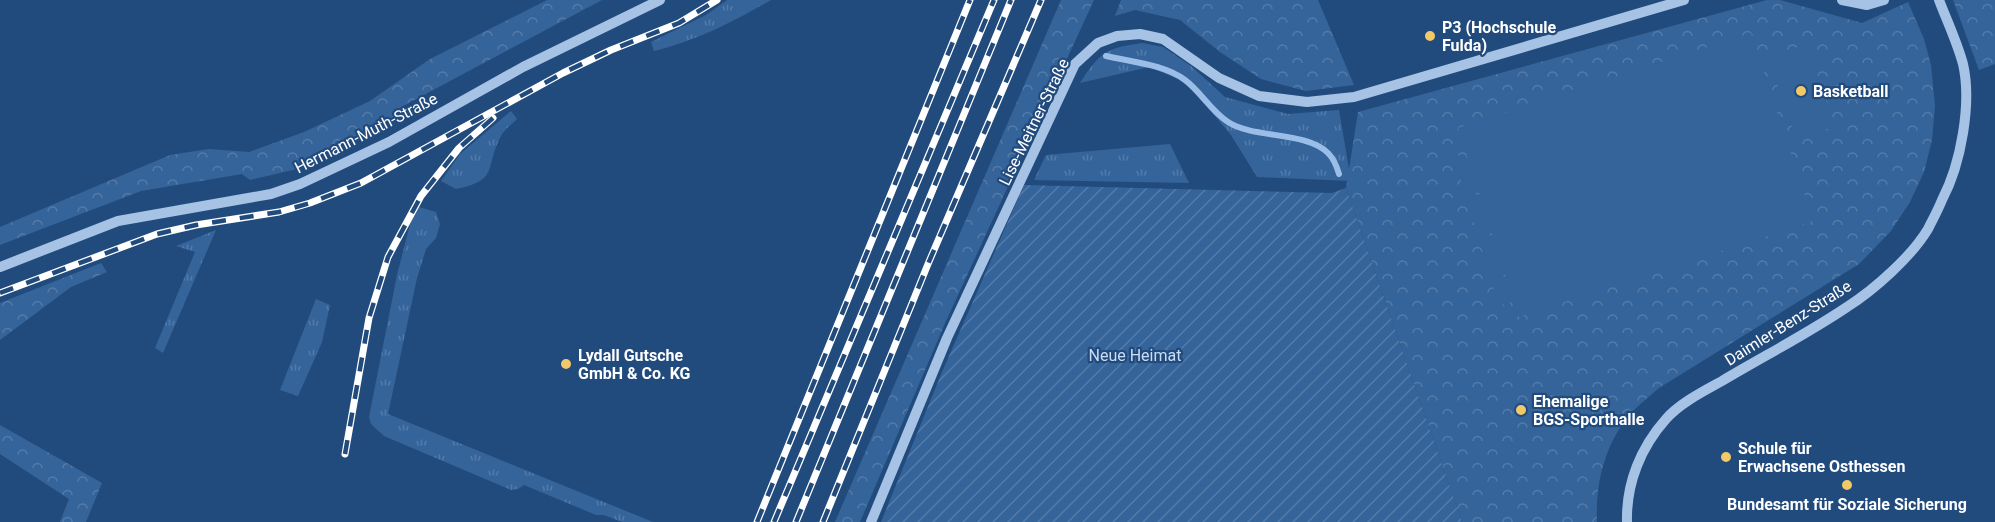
<svg xmlns="http://www.w3.org/2000/svg" width="1995" height="522" font-family="Roboto,sans-serif">
  <style>
    .grass { fill: url(#grass-tufts) }
    .forest { fill: url(#forest-crowns) }
    .garden { fill: url(#garden-furrows) }
    .pitch { fill: #35649b }
    .lines { fill: none; stroke-linecap: round; stroke-linejoin: round }
    .stream { stroke: #9abee7; stroke-width: 6 }
    .minor { stroke: #a6c3e6; stroke-width: 10 }
    .rail-casing { stroke: #fff; stroke-width: 7 }
    .rail { stroke: #224b7d; stroke-width: 4.5; stroke-dasharray: 14; stroke-linecap: butt }
    .poi-dot { fill: #f2c968; stroke: #224b7d; stroke-width: 2 }
    .labels { text-anchor: middle; dominant-baseline: central; stroke-width: 4.5; stroke-linejoin: round; paint-order: stroke }
    .poi-label { font-size: 16px; font-weight: bold; fill: #fff; stroke: #224b7d; text-anchor: start }
    .street-label { font-size: 16px; fill: #fff; stroke: #224b7d }
    .park-label { font-size: 16px; fill: #c9ddf5; stroke: #224b7d }
  </style>
  <defs>
    <pattern id="grass-tufts" width="24" height="20" patternUnits="userSpaceOnUse" patternTransform="scale(1.5)"><rect width="24" height="20" fill="#35649b"/><path d="M3 7l-1-3M5 7V3M7 7l1-3M15 17l-1-3M17 17v-4M19 17l1-3" fill="none" stroke="#537baa"/></pattern>
    <pattern id="forest-crowns" width="20" height="18" patternUnits="userSpaceOnUse" patternTransform="scale(1.5)"><rect width="20" height="18" fill="#35649b"/><path d="M2 6a3 3 0 1 1 6 0M12 15a3 3 0 1 1 6 0" fill="none" stroke="#537baa"/></pattern>
    <pattern id="garden-furrows" width="10" height="10" patternUnits="userSpaceOnUse" patternTransform="scale(1.5)"><rect width="10" height="10" fill="#35649b"/><path d="M-1 1l2-2M0 10L10 0M9 11l2-2" fill="none" stroke="#537baa"/></pattern>
  </defs>
  <rect width="100%" height="100%" fill="#224b7d"/>
  <!-- grass -->
  <g class="grass">
    <path d="M727,0H771C730,23 700,39 654,51L651,42L706,15Z"/>
    <path d="M1142,43L1163,47L1191,66L1225,97L1288,114L1339,110L1351,181L1257,177L1231,135L1186,82L1149,67L1080,83C1100,52 1106,48 1142,43Z"/>
    <path d="M511,111L517,119C512,124 504,130 501,136C484,168 500,180 456,189L441,181L460,154Z"/>
    <path d="M1170,144L1189,183L1034,180L1046,155Z"/>
    <path d="M419,207L436,212L440,224L436,238L426,249L417,278L388,414L653,522H622L604,515H596L524,485L518,489L511,490L384,436L371,424L369,417L397,275L411,221Z"/>
    <path d="M216,230L163,353L155,348L195,252L176,246Z"/>
    <path d="M316,299L330,305L322,342L298,396L280,390Z"/>
  </g>
  <!-- forest -->
  <g class="forest">
    <path d="M547,0H602L403,106L397,117L297,169L250,180L242,174L141,191L0,245V227L170,155L209,149L249,152L304,132L370,101L430,59Z"/>
    <path d="M1061,0H1094L946,321L860,522H835Z"/>
    <path d="M1121,0H1318L1354,85L1306,91L1261,79L1220,52L1180,20L1135,10L1115,16Z"/>
    <path d="M1767,0H1780L1862,23L1908,2L1924,39L1931,65L1935,106L1932,140L1924,172L1910,202L1891,231L1859,264L1659,388C1651,395 1642,402 1634,410C1606,439 1595,482 1597,522H1462L1346,188L1358,112Z"/>
    <path d="M1953,0H1995V64L1979,70Z"/>
    <path d="M101,263L107,272L71,287L0,340V303Z"/>
    <path d="M0,425L102,483L86,522H60L69,499L0,454Z"/>
  </g>
  <!-- garden -->
  <path class="garden" d="M1024,185L1332,193L1346,188L1462,522H881L942,372Z"/>
  <!-- pitch -->
  <g class="pitch">
    <path d="M1751,33L1813,221L1519,317L1458,128Z"/>
    <path d="M1807,44L1835,126L1796,139L1768,57Z"/>
    <path d="M1463,154L1512,302L1499,306L1454,157Z"/>
  </g>
  <g class="lines">
    <!-- stream -->
    <path class="stream" d="M1106,56C1131,62 1163,64 1185,80C1201,92 1211,111 1228,122C1254,139 1306,131 1328,153C1334,159 1337,167 1339,174"/>
    <!-- minor -->
    <g class="minor">
      <path d="M1842,0L1867,5L1884,0"/>
      <path d="M0,267L118,221L271,194L300,184L389,142L523,67L660,0"/>
      <path d="M871,522L947,338L1075,64L1098,43L1117,36L1140,34L1163,39L1219,78L1259,96L1307,102L1354,97L1684,0"/>
      <path d="M1627,522C1626,483 1641,447 1666,419C1680,403 1704,391 1722,381C1764,356 1807,334 1847,307C1874,290 1912,256 1928,229C1933,219 1938,210 1942,200C1961,164 1972,103 1963,64C1957,42 1947,21 1939,0"/>
    </g>
    <defs>
      <g id="rail">
        <path d="M0,293L157,234L196,225L279,212L310,203L361,183L563,73L611,50L679,23L717,0"/>
        <path d="M345,454L369,318L388,257L421,196L459,148L493,118"/>
        <path d="M757,522L970,0"/>
        <path d="M774,522L994,0"/>
        <path d="M796,522L1011,0"/>
        <path d="M823,522L928,264L1041,0"/>
      </g>
    </defs>
    <!-- rail casing -->
    <use href="#rail" class="rail-casing"/>
    <!-- rail -->
    <use href="#rail" class="rail"/>
  </g>
  <!-- markers -->
  <g class="poi-dot">
    <circle cx="1430" cy="36" r="6"/>
    <circle cx="1801" cy="91" r="6"/>
    <circle cx="566" cy="364" r="6"/>
    <circle cx="1521" cy="410" r="6"/>
    <circle cx="1726" cy="457" r="6"/>
    <circle cx="1847" cy="485" r="6"/>
  </g>
  <g class="labels">
    <!-- poi labels -->
    <g class="poi-label">
      <text x="1442" y="27">P3 (Hochschule<tspan x="1442" dy="18">Fulda)</tspan></text>
      <text x="1813" y="91">Basketball</text>
      <text x="578" y="355">Lydall Gutsche<tspan x="578" dy="18">GmbH &amp; Co. KG</tspan></text>
      <text x="1533" y="401">Ehemalige<tspan x="1533" dy="18">BGS-Sporthalle</tspan></text>
      <text x="1738" y="448">Schule für<tspan x="1738" dy="18">Erwachsene Osthessen</tspan></text>
      <text x="1847" y="504" text-anchor="middle">Bundesamt für Soziale Sicherung</text>
    </g>
    <!-- street labels -->
    <g class="street-label">
      <text transform="translate(1034 122) rotate(-64)">Lise-Meitner-Straße</text>
      <text transform="translate(366 133) rotate(-27)">Hermann-Muth-Straße</text>
      <text transform="translate(1788 323) rotate(-32)">Daimler-Benz-Straße</text>
    </g>
    <!-- park labels -->
    <g class="park-label">
      <text x="1135" y="355">Neue Heimat</text>
    </g>
  </g>
</svg>
